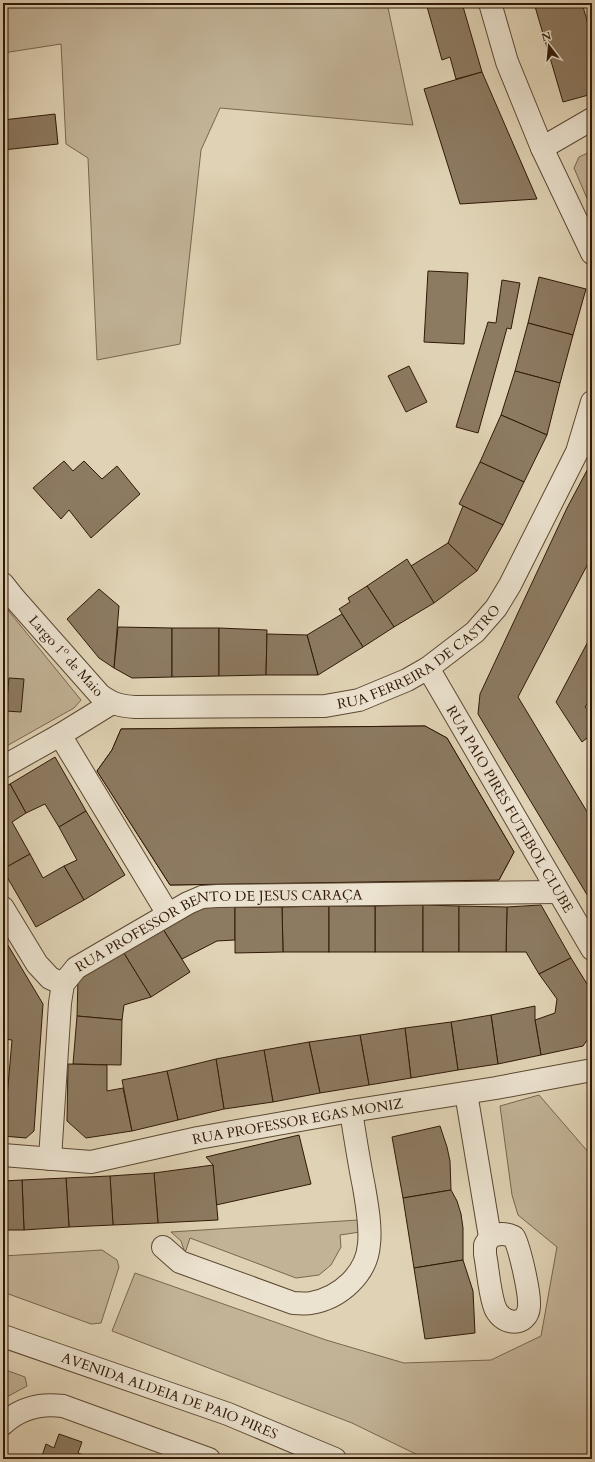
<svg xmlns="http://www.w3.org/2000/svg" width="595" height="1462" font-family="Cardo,serif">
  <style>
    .green { fill: #c2b397; stroke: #79664f }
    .building { fill: #8c7a61; stroke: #301907; fill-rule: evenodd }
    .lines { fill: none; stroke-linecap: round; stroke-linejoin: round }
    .minor-casing { stroke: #5c4832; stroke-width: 24 }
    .minor { stroke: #ebe2cf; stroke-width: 22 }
    .labels { text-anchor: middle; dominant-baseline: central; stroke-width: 3.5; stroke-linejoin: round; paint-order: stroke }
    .street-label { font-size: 14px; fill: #301907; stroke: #ebe2cf }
  </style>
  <rect width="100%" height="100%" fill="#e0d3b5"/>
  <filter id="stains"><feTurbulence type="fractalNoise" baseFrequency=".005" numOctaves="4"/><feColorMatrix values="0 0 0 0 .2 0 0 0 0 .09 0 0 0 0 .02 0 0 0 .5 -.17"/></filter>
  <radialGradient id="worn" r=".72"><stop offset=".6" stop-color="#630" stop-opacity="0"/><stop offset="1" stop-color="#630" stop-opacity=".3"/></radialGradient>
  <!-- green -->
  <g class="green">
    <path d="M3,3H387L413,125L220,108L201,150L180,344L97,360L88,158L66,144L61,44L3,53Z"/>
    <path d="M592,151V210L574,168L579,157Z"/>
    <path d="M3,604L81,700L74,708L3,748Z"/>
    <path d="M539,1095L589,1153L592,1152V1459H426L352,1423L112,1331L135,1273L326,1340L404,1363L491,1360L541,1336L557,1247L518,1215L512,1195L500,1106Z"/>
    <path d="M358,1220L360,1232L340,1235L341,1247L331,1265L319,1275L296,1278L190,1238L185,1253L181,1241L171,1232Z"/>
    <path d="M102,1250L117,1260L119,1267L101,1323L91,1324L3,1292V1256Z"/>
    <path d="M3,1369L25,1377L27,1386L3,1399Z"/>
  </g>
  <!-- building -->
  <g class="building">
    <path d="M426,3H462L482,72L456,79L450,57L442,60Z"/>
    <path d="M534,3H582L592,38V94L563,102Z"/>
    <path d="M482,72L537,199L460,204L424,89Z"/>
    <path d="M55,114L58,144L3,150V120Z"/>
    <path d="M428,271L468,273L464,344L424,342Z"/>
    <path d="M539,277L586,289L573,335L528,323Z"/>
    <path d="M502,280L520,283L511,329L507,328L478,433L456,427L488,322L496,323Z"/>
    <path d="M528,323L573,335L560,383L515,371Z"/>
    <path d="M409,366L427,402L406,412L388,376Z"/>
    <path d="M515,371L560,383L547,435L501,415Z"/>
    <path d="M501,415L547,435L524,482L480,462Z"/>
    <path d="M64,461L73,471L84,461L102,479L117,466L140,494L91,538L69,510L61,519L33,488Z"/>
    <path d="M592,461V556L518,697L592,820V903L478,714L480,694L567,508Z"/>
    <path d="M480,462L524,482L503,525L459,504Z"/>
    <path d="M463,506L503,525L477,571L448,543Z"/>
    <path d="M448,543L477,571L434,603L411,566Z"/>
    <path d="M407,559L434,603L394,627L367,586Z"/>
    <path d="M367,586L394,627L363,647L339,609L350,602L348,598Z"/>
    <path d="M99,589L119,606L114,668L99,658L67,619Z"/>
    <path d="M342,614L363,647L318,675L307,635Z"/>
    <path d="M118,627L172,628V677L132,678L114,668Z"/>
    <path d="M172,628H219V676L172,677Z"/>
    <path d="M219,628L267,630L266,675L219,676Z"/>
    <path d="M267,634L307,635L318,675H266Z"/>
    <path d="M592,634V697L585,707L592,713V734L582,742L556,702Z"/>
    <path d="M9,678L24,679L21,712L6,711Z"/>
    <path d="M425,726L447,738L514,852L499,880L170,885L97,771L112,750L121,729ZM135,748H164V754H258V762H296V757H343L341,763L404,759L452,818L437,830V826H399V816H303V801L206,802L182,817L167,824L135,763Z"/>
    <path d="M425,726L447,738L514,852L499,880L170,885L97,771L112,750L121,729Z"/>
    <path d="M55,757L86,811L59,827L45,804L26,813L10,784Z"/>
    <path d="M10,784L26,813L12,822L30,854L3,869V788Z"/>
    <path d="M86,811L125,875L84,900L64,866L77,860L59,827Z"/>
    <path d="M30,854L43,878L64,866L84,900L36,927L3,870V869Z"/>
    <path d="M235,900V940L217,941L182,959L161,926L202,903Z"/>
    <path d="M423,905V952H375V906Z"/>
    <path d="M423,905L459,906V952H423Z"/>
    <path d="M541,905L571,958L539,974L526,952H506L507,907Z"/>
    <path d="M329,906V952H283L282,907Z"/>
    <rect x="329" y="906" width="46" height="46"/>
    <path d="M459,906L507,907L506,952H459Z"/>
    <path d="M235,907H282L283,952L235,953Z"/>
    <path d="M161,926L190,972L151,997L122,950Z"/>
    <path d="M3,937L43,1004L34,1131L26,1138L3,1136V1109H6L12,1040L3,1039Z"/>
    <path d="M122,950L151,997L124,1005L122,1020L77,1016L78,979Z"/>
    <path d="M571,958L592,992V1033L583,1046L541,1055L535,1020L555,1013L557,999L539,974Z"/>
    <path d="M535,1006V1020L541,1055L498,1064L491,1015Z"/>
    <path d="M491,1015L498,1064L458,1070L451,1022Z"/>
    <path d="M77,1016L122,1020L121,1065L73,1064Z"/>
    <path d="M451,1022L458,1070L411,1078L405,1028Z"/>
    <path d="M405,1028L411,1078L369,1085L360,1035Z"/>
    <path d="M360,1035L369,1085L320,1093L309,1042Z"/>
    <path d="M309,1042L320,1093L273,1102L264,1050Z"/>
    <path d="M264,1050L273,1102L224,1109L216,1059Z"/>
    <path d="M216,1059L224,1109L178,1120L167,1071Z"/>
    <path d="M68,1064L107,1065V1091L123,1088L132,1131L86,1138L67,1121Z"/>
    <path d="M167,1071L178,1120L132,1131L122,1080Z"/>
    <path d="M440,1126L447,1147L450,1161L451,1190L403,1198L392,1137Z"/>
    <path d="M299,1135L311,1184L216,1205L213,1165L206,1157Z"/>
    <path d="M213,1165L218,1220L158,1223L154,1173Z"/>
    <path d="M154,1173L158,1223L113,1225L110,1176Z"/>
    <path d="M110,1176L113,1225L69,1227L66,1178Z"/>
    <path d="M66,1178L69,1227L24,1230L22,1180Z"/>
    <path d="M22,1180L24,1230H3V1181Z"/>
    <path d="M451,1190L457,1201L461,1214L463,1228V1260L414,1268L403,1198Z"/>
    <path d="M463,1260L473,1291L475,1333L425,1339L414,1268Z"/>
    <path d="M59,1434L82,1442L78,1453L95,1459H41L46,1444L54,1448Z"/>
  </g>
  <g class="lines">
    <defs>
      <g id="minor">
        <path d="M490,3L507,62L542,148L592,253"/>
        <path d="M542,148L592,119"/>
        <path id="s1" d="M3,584L15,599L100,695C113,704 119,706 135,707L325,706L359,700L407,680L428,668L475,632L496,608L510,585L577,452L592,402"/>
        <path id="s2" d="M428,668L592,949"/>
        <path d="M60,735L168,914"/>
        <path d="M3,767L60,735L112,703"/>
        <path d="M3,908L37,964L50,978L63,984"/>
        <path d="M466,1093L490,1237L485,1245V1254C488,1270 489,1289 494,1305C500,1326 528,1328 529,1306C530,1293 520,1249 514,1237C505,1233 499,1233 490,1237"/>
        <path id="s3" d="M3,1155L91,1162L198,1138L351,1111L496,1088L592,1070"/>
        <path id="s4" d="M50,1159L60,1003L63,984L76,968L188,903L202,897L217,896L558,892"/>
        <path d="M163,1247L180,1262L293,1303C299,1303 306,1304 311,1303C340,1298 367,1274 369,1244C371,1226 367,1205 364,1187C359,1162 355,1137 351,1111"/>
        <path id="s5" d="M3,1336L228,1414L335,1459"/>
        <path d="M3,1424C20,1408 40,1403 63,1406L209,1459"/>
      </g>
    </defs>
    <!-- minor casing -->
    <use href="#minor" class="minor-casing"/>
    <!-- minor -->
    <use href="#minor" class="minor"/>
  </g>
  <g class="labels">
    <!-- street labels -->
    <g class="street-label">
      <text stroke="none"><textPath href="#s1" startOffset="483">RUA FERREIRA DE CASTRO</textPath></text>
      <text transform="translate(66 656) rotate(48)">Largo 1º de Maio</text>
      <text stroke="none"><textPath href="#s2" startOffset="163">RUA PAIO PIRES FUTEBOL CLUBE</textPath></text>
      <text stroke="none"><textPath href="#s4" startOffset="349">RUA PROFESSOR BENTO DE JESUS CARAÇA</textPath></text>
      <text stroke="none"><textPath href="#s3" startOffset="299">RUA PROFESSOR EGAS MONIZ</textPath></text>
      <text stroke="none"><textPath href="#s5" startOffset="177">AVENIDA ALDEIA DE PAIO PIRES</textPath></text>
    </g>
  </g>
  <!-- margin -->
  <rect width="595" height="1462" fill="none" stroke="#e0d3b5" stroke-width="16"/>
  <rect x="4" y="4" width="587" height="1454" fill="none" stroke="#301907" stroke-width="2"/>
  <rect x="8" y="8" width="579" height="1446" fill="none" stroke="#301907"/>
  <!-- north arrow -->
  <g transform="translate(549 46) rotate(344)" stroke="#ebe2cf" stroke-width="3" paint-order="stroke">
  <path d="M0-3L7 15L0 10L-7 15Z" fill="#301907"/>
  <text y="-6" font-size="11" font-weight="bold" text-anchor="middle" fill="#301907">N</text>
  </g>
  <rect width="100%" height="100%" filter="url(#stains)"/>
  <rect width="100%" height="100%" fill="url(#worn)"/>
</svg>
